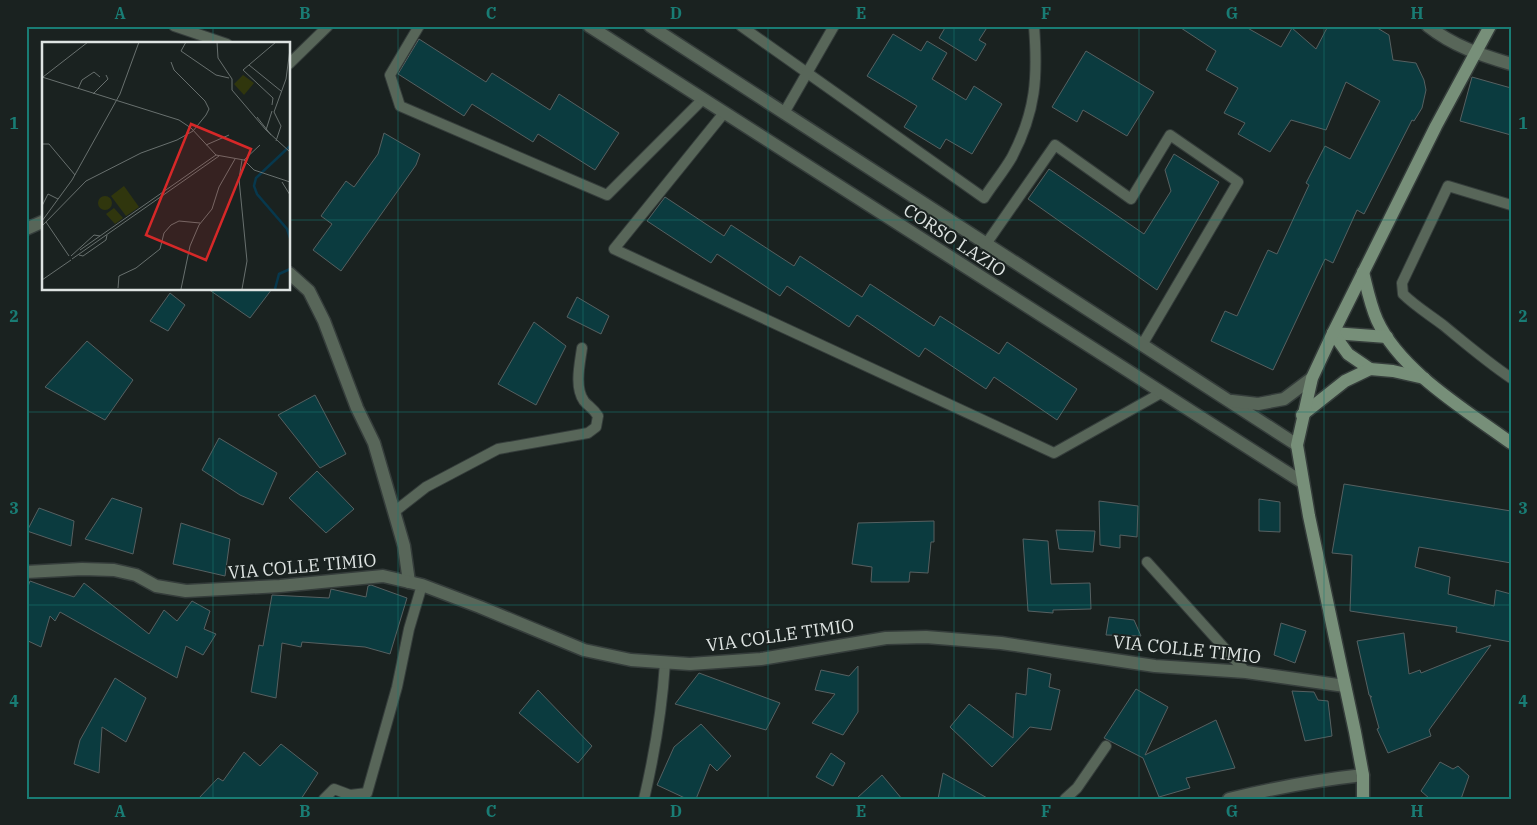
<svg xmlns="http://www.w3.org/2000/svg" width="1537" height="825" font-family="'IBM Plex Serif',serif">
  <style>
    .building { fill: #0b3b3f; stroke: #566061 }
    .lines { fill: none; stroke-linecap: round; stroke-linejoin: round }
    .lane-casing { stroke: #353d3b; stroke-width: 12 }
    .street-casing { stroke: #353d3b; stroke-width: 15 }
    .secondary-casing { stroke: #353d3b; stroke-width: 15 }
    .lane { stroke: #586659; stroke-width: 10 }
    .street { stroke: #586659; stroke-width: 12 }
    .secondary { stroke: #778f79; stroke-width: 12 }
    .grid { fill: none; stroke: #197c74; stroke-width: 1; stroke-opacity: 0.55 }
    .labels { text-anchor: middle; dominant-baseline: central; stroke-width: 4; stroke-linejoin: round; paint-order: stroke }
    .street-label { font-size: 18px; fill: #dee4e2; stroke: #1a2220 }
    .inset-river { fill: none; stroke: #07384d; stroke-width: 2.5 }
    .inset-road { fill: none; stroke: #68706e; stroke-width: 1 }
    .view { fill: #d62828; fill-opacity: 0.15; stroke: #d62828; stroke-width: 2.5 }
    .inset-edge { fill: none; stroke: #dee4e2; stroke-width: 2.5 }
    .neatline { fill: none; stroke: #197c74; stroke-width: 2 }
    .grid-label { font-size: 16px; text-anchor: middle; font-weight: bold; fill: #197c74 }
  </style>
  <rect width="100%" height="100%" fill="#1a2220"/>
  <!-- building -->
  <g class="building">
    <path d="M946,26H988L979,40L986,44L976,61L939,38Z"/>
    <path d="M1178,26H1244L1281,47L1292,28L1316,49L1328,26H1374L1389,35L1393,60L1416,63L1424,80L1426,90L1422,108L1414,121L1412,120L1364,214L1357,210L1333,263L1325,259L1273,370L1211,341L1225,311L1237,316L1268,250L1277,254L1309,185L1306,183L1325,146L1350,159L1380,101L1346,82L1326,130L1291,120L1270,152L1238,134L1245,123L1224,113L1238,88L1206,70L1216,51Z"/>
    <path d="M893,34L921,51L927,41L947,53L932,79L966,100L974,86L1002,104L972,154L946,139L940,149L904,127L917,106L867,76Z"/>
    <path d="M419,39L486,82L492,73L550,110L559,94L619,133L595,170L538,134L533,142L472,104L464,116L398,74Z"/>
    <path d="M1086,51L1154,92L1127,136L1083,110L1077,122L1052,107Z"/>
    <path d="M1472,77L1511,88V135L1460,121Z"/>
    <path d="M384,133L420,154L416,165L341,271L313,250L332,224L321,216L346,181L354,187L378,154Z"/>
    <path d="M1174,154L1219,182L1157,290L1028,199L1049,169L1144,234L1171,191L1165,170Z"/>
    <path d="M665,197L724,236L731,225L794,266L800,256L862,297L870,284L934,326L940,316L999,354L1007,342L1077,389L1057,420L994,377L986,389L925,348L919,357L857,315L849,327L787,286L780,296L717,254L711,263L647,221Z"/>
    <path d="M208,289H272L250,318Z"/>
    <path d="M170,293L185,305L168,331L150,321Z"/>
    <path d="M577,297L609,316L601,334L567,317Z"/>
    <path d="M534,322L566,346L536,405L498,384Z"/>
    <path d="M87,341L133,380L105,420L45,387Z"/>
    <path d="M315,395L346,454L320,468L278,415Z"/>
    <path d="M219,438L277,473L263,505L240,495L202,470Z"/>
    <path d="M317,471L354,509L326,533L289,498Z"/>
    <path d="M1344,484L1511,511V563L1419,547L1415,567L1450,577L1448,594L1494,606L1496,590L1511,594V642L1456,632L1457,627L1350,611L1352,555L1332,553Z"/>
    <path d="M112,498L142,508L133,554L85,539Z"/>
    <path d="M1259,499L1280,502V532L1259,531Z"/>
    <path d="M1099,501L1138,506L1137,537L1120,535V548L1100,545Z"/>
    <path d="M39,508L74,521L71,546L27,531Z"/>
    <path d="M934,521V542H931L928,573L910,572L909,582H871L872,567L852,564L858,523Z"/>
    <path d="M181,523L230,539L225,576L173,564Z"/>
    <path d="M1056,530L1095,531L1093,552L1059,549Z"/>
    <path d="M1023,539L1048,541L1051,584L1090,583L1091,609L1053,610V613L1028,611Z"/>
    <path d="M30,581L74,597L84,583L149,634L164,610L177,621L192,601L210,611L204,629L216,634L203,655L186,646L177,678L60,612L55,621L50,616L41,647L26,640V592Z"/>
    <path d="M371,585L407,598L390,654L365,647L302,642L301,647L282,643L276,698L251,692L259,645L263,646L272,595L329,598L331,589L366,597L368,586Z"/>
    <path d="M1109,617L1134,620L1141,636L1106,635Z"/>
    <path d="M1281,623L1306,631L1295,663L1274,655Z"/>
    <path d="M1404,633L1409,674L1420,670L1421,673L1491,645L1429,730L1431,736L1388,753L1377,729L1379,728L1370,696L1372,697L1369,695L1368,690L1357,641Z"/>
    <path d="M858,666V712L843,735L812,723L835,694L815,690L821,670L849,676Z"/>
    <path d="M1028,668L1051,674L1049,687L1060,690L1051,730L1030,727L992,767L950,727L969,704L1013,738L1016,693L1026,695Z"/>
    <path d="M699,673L780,703L766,730L675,704Z"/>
    <path d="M115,678L146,698L126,742L102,727L99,773L74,764L80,740Z"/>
    <path d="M1136,689L1168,707L1145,755L1216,720L1235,768L1186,778L1190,788L1159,797L1143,758L1104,738Z"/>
    <path d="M538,690L592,746L578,763L519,713Z"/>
    <path d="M1292,691L1314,692L1318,700L1328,701L1332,736L1305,741Z"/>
    <path d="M701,724L731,756L717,771L710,764L696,799H687L657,785L674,747Z"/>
    <path d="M281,744L318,773L301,799H198L218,778L223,781L244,752L260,766Z"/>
    <path d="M831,753L845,763L833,786L816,777Z"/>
    <path d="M1440,762L1453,769L1458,766L1469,776L1461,799H1430L1421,791Z"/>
    <path d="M943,773L989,799H938Z"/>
    <path d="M882,775L902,799H856Z"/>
  </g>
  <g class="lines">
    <defs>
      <g id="lane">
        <path d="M174,26L227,44"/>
        <path d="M419,26L390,75L400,106L607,195L703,99"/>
        <path d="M741,26L984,198C993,184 1004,171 1012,157C1036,111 1038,77 1034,26"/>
        <path d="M289,64L328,26"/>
        <path d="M724,113L614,249L1054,453L1161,393"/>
        <path d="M784,113L834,26"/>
        <path d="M1511,205L1448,186L1402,283L1403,294C1415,306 1430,315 1443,325C1465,343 1487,362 1511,378"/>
        <path d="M986,244L1055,145L1131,199L1170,135L1238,182L1142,345"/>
        <path d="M394,512L426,487L498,449L588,433L596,427L598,416C593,408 588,406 584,401C574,387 580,363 582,348"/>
        <path d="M1147,562L1246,672"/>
        <path d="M324,799L334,789L350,795L367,793L397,687L409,629L422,585"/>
        <path d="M644,799C655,752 662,710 665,663"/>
        <path d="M1065,799L1077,788L1106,746"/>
      </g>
      <g id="street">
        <path d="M589,26L1302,482"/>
        <path d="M650,26L1297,445"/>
        <path d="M1428,26C1453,46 1481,55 1511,64"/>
        <path d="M26,229L44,221"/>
        <path d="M289,273L309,291L324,321L357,408L374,443L404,546L409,582"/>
        <path d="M1232,401L1258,404L1284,399L1312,378"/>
        <path d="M26,572L82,569L114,570L136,575L156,586L186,591L280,586L383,576L422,585L480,607L584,650L631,660L690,664L761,659L886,638L926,637L1001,643L1155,666L1246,672L1345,686"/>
        <path d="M1229,799C1274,788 1318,780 1363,775"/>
      </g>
      <g id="secondary">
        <path d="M1363,272C1367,288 1370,304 1377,320C1400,371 1466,410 1511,443"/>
        <path d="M1333,333L1387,337"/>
        <path d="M1333,333L1348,354L1370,369"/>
        <path d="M1302,415L1345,381L1370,369L1393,371L1424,378"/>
        <path d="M1363,799V775L1355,732L1309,516L1297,445L1312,378L1333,333L1436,126L1490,26"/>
      </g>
    </defs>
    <!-- lane casing -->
    <use href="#lane" class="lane-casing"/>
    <!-- street casing -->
    <use href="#street" class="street-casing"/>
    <!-- secondary casing -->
    <use href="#secondary" class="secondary-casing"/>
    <!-- lane -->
    <use href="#lane" class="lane"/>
    <!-- street -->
    <use href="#street" class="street"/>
    <!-- secondary -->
    <use href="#secondary" class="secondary"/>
  </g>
  <!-- grid -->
  <path class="grid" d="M213,26V44M398,26V799M583,26V799M768,26V799M954,26V799M1139,26V799M1324,26V799M26,220H44M289,220H1511M213,289V799M26,412H1511M26,605H1511"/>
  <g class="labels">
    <!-- street labels -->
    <g class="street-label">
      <text transform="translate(955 240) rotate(33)">CORSO LAZIO</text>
      <text transform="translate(302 566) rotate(-5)">VIA COLLE TIMIO</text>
      <text transform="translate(780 635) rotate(-8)">VIA COLLE TIMIO</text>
      <text transform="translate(1187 649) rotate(6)">VIA COLLE TIMIO</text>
    </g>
  </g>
  <!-- overview -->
  <g transform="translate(42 42)">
    <rect width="248" height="248" fill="#1a2220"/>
    <path d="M201,33L212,41L202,53L192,42ZM82,144L97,165L84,174L69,154ZM56 161a7 7 0 1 1 14 0a7 7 0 1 1-14 0ZM72,166L81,176L73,182L64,172Z" fill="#30360d"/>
    <path class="inset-river" d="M248,104L214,136L212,144L215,152L245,187L248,196M233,247L237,232L248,227"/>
    <path class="inset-road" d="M144,0L139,9L174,33L187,36M175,0L176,16L190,37V48L224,88M207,23L239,49M0,35L137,78L149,86L174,113L202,118L212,128L248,140M1,35L46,0M36,47L40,38L52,30L58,35M51,52L66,37L64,33M230,63L231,56L201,28L234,0M230,69L224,88L248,110M215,75L229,93M234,99L239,84L232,70L244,37L248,7M0,102H7L33,133M164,103L187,93M202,118L218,103M240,140L248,153M0,164L6,152L16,157M0,179L30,138L78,52L97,0M4,180L27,214M0,184L44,139L99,111L135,98L151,89L164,73L167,67L163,59L132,28L129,20M38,208L174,113M37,213L41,214L64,198L65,193M29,214L52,193L58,194M30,217L177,114M0,238L29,218M76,246L77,234L94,226L118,207L122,191L129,183L137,179L158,181M139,247L148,204L157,183L170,167L177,145L193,117M200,247L205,219L197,137L200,118"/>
    <path class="view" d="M149,82L209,107L164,218L104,193Z"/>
    <rect width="248" height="248" class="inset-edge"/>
  </g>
  <!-- border -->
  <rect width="1537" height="825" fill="none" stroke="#1a2220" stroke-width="55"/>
  <rect x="28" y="28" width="1482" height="770" class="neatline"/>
  <g class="grid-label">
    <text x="120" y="19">A</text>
    <text x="305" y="19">B</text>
    <text x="491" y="19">C</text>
    <text x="676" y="19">D</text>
    <text x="861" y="19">E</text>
    <text x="1046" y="19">F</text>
    <text x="1232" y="19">G</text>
    <text x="1417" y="19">H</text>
    <text x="14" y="129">1</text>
    <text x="1523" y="129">1</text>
    <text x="14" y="322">2</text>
    <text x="1523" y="322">2</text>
    <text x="14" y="514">3</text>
    <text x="1523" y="514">3</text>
    <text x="14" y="707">4</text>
    <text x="1523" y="707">4</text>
    <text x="120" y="817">A</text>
    <text x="305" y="817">B</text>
    <text x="491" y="817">C</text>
    <text x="676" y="817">D</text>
    <text x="861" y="817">E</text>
    <text x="1046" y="817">F</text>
    <text x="1232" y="817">G</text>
    <text x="1417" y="817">H</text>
  </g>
</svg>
